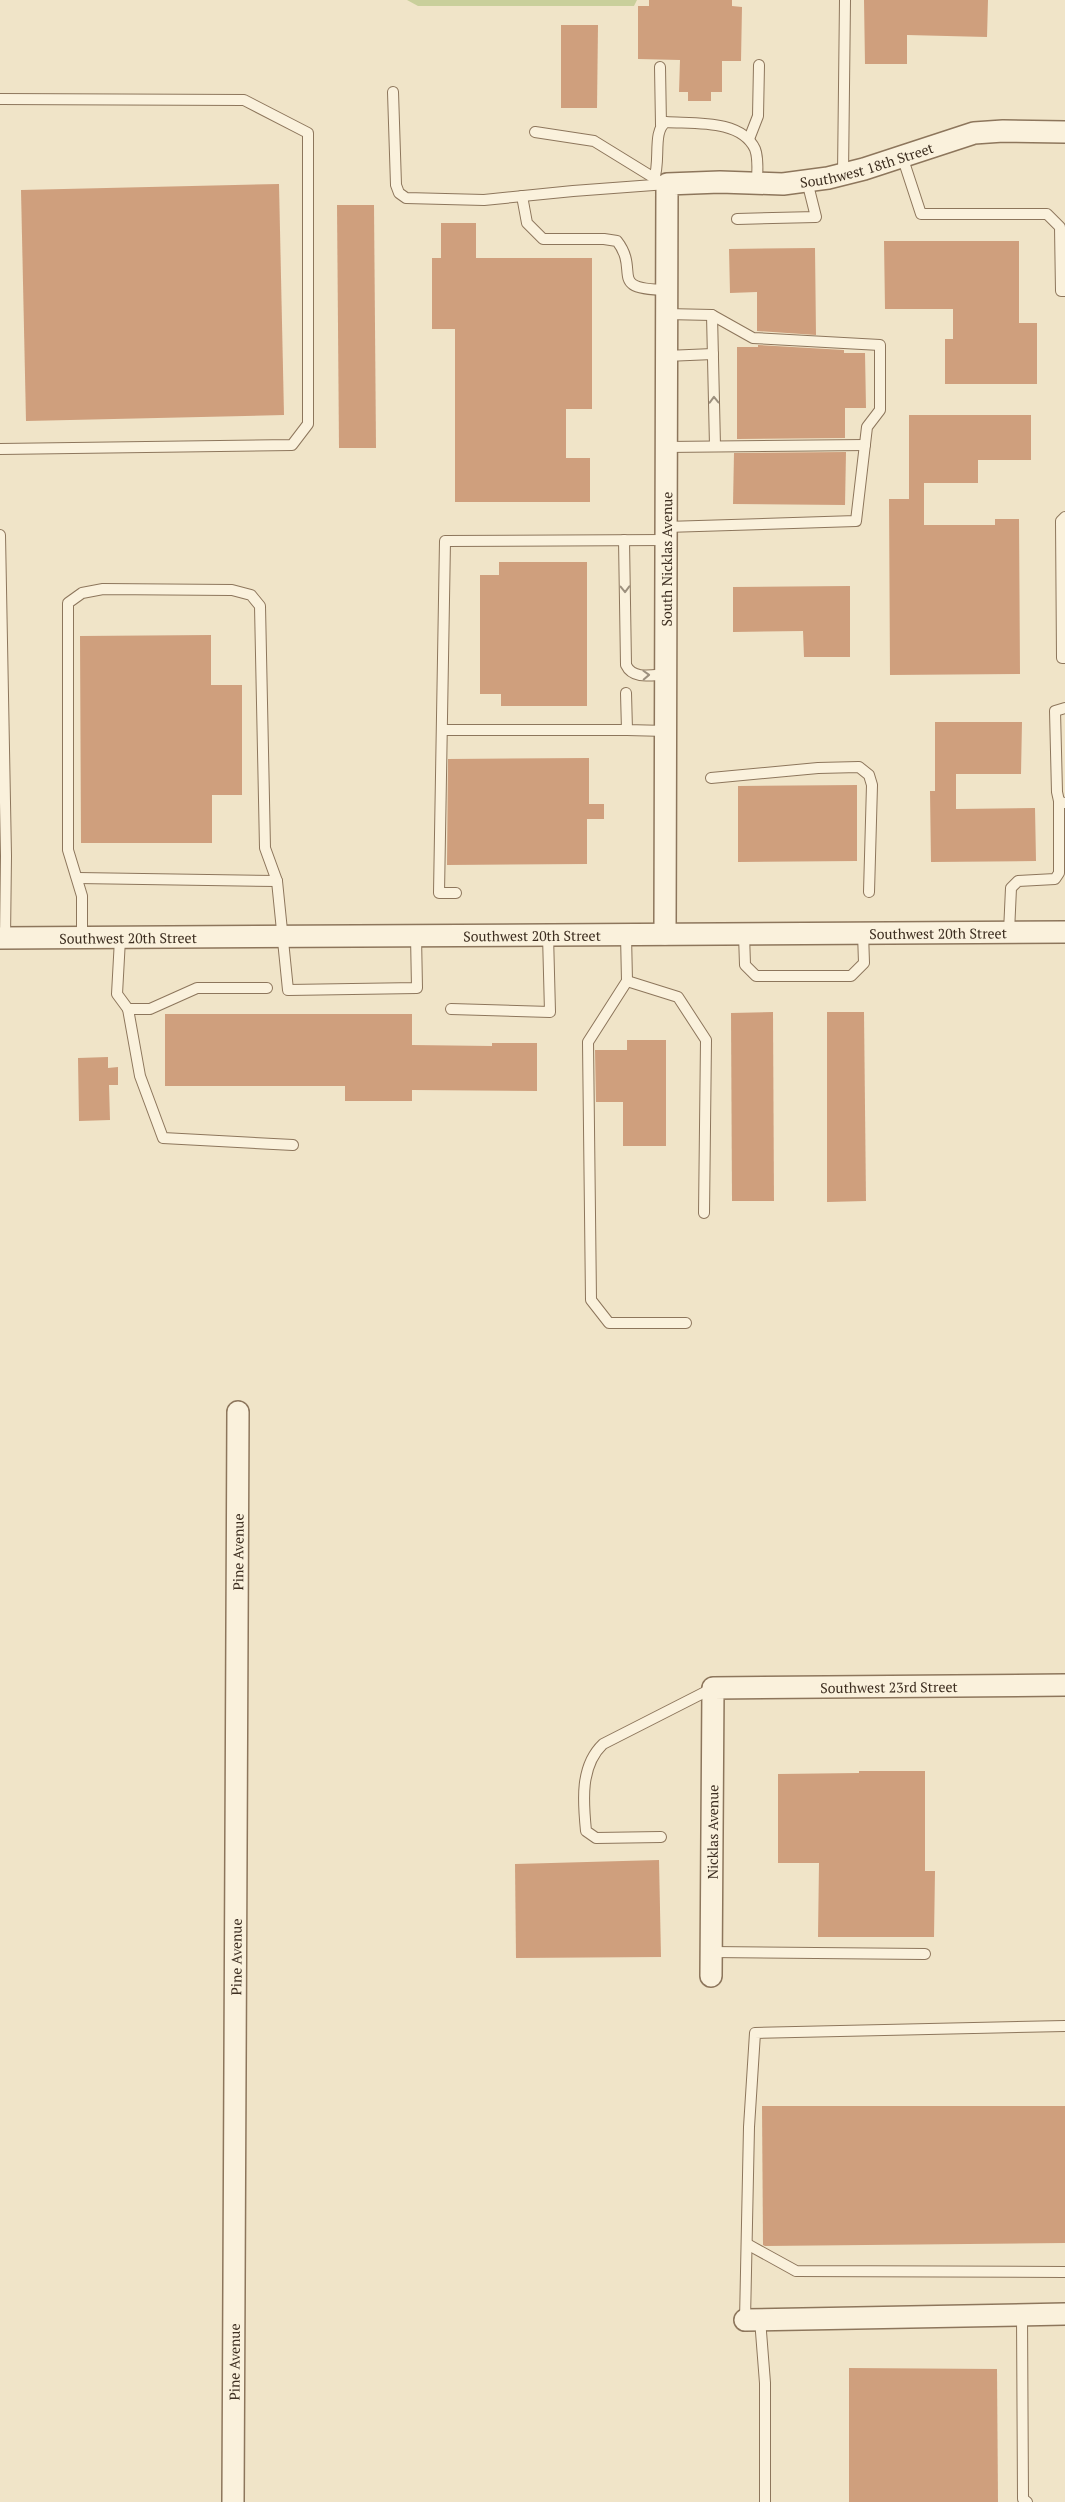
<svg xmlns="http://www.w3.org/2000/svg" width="1065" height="2502" font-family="'PT Serif',serif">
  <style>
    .green { fill: #c9cf9b }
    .building { fill: #cf9f7d }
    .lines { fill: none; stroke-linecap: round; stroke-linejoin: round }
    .service-casing { stroke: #8d765c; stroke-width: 12 }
    .minor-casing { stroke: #8d765c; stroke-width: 24 }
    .service { stroke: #faf1dc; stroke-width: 10 }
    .minor { stroke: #faf1dc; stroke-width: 21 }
    .oneway { stroke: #9c907e }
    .labels { text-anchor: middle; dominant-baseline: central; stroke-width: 4; stroke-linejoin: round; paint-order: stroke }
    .street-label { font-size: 14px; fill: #3d2e20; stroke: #f7eed8 }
  </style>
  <rect width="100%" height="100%" fill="#f0e4c8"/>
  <!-- green -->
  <path class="green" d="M407,0H637L634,6H418Z"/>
  <!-- building -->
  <g class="building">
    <path d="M649,0H732V6L742,7L741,61H722V92H711V101H688V92H679L680,60L638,59V6H649Z"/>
    <path d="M864,0H988L987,37L907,35V64H865Z"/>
    <path d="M561,25H598L597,108H561Z"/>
    <path d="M279,184L284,415L26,421L21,190Z"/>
    <path d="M337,205H374L376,448H339Z"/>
    <path d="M441,223H476V258H592V409H566V458H590V502H455V329H432V258H441Z"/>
    <path d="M884,241H1019V323H1037V384H945V339H953V309H885Z"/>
    <path d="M815,248L816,335L757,331V292L730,293L729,249Z"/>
    <path d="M758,345L844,350V353H865L866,408H845V438L737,439V347H758Z"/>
    <path d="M909,415H1031V460H978V483H924V525H995V519H1019L1020,674L890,675L889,499H909Z"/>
    <path d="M846,452L845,505L733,504L734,453Z"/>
    <path d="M499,562H587V706H501V694H480V575H499Z"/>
    <path d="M850,586V657H804L803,631L733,632V587Z"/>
    <path d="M211,635V685H242V795H212V843H81L80,636Z"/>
    <path d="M935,722H1022L1021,774H956V809L1035,808L1036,861L931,862L930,791H935Z"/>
    <path d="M589,758V804H604V819H587V864L447,865L448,759Z"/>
    <path d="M857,785V861L738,862V786Z"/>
    <path d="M773,1012L774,1201H732L731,1013Z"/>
    <path d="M827,1012H864L866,1201L827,1202Z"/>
    <path d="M165,1014H412V1045L492,1046V1043H537V1091L412,1090V1101H345V1086H165Z"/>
    <path d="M627,1040H666V1146H623V1102H596L595,1050H627Z"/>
    <path d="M108,1057V1068L118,1067V1085H109L110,1120L79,1121L78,1058Z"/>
    <path d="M859,1771H925V1871H935L934,1937H818L819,1863H778V1774L859,1773Z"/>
    <path d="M659,1860L661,1957L516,1958L515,1864Z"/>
    <path d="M762,2106H1065V2243L765,2246L763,2245Z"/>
    <path d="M849,2368L997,2369L998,2502H849Z"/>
  </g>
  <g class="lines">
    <defs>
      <g id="service">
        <path d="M660,67L661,125"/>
        <path d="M393,92L396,185L399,193L406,198L484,200L573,191L667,184"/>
        <path d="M0,99L244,100L308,133V424L292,445L0,449"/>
        <path d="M535,132L594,141L659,181"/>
        <path d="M749,139L758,116L759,65"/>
        <path d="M902,156L921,214H1047L1060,227L1061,291H1065"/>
        <path d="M843,174L845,0"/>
        <path d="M654,179C661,161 652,131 666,122C694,124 741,119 755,149C759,159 757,173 757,184"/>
        <path d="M522,196L527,223L543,239H604L617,241C641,272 606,289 666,290"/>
        <path d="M737,219L816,217L807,181"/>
        <path d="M712,315L715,446"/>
        <path d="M666,356L713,354"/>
        <path d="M666,447L865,445"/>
        <path d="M1065,517L1061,521L1062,658H1065"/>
        <path d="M666,527L856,521L867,427L880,410V345L753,338L712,315L666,314"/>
        <path d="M0,535L6,856L5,938"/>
        <path d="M624,540L626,665C633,680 652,675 666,674"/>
        <path d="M626,693L627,730L666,731"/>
        <path d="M442,730H627"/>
        <path d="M711,778L818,768L859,767L869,775L872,785L869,892"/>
        <path d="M1064,803L1059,801L1057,792L1055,711L1065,708"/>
        <path d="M78,878L277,881"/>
        <path d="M456,893H439L445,541L666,540"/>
        <path d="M1009,932L1011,888L1018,881L1055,879L1059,873V801"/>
        <path d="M744,934L745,965L756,976H851L864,963L863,933"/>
        <path d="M626,935L627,981L588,1042L591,1300L609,1323H686"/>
        <path d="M82,938V896L68,850V603L82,593L103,589L232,590L251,595L260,606L265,848L277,881L288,990L417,988L416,936"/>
        <path d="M120,939L117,994L128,1009H150L197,988H267"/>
        <path d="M627,981L678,997L706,1040L704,1213"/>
        <path d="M128,1009L140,1076L163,1138L293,1145"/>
        <path d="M451,1009L550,1012L548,935"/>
        <path d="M661,1837L596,1838L586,1831C583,1801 580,1766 603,1744L713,1688"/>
        <path d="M711,1952L925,1954"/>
        <path d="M747,2244L796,2271L1065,2272"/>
        <path d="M1022,2315L1023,2499L1027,2502"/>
        <path d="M760,2319L765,2383V2502"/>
        <path d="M745,2320L749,2127L755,2033L1065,2026"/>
      </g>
      <g id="minor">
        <path id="s1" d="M665,934L667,184L720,182L783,184L828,178L864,169L974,133L1003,131L1065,132"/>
        <path id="s2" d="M0,938L1065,932"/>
        <path id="s3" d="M711,1976L713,1688L1065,1685"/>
        <path d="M745,2320L1065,2314"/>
        <path id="s4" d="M233,2502L238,1412"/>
      </g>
    </defs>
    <!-- service casing -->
    <use href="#service" class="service-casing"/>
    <!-- minor casing -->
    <use href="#minor" class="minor-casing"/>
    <!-- service -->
    <use href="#service" class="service"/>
    <!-- minor -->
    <use href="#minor" class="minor"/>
  </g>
  <!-- one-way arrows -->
  <defs><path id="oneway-chevron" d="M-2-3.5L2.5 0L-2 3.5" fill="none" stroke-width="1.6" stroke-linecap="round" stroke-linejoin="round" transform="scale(1.25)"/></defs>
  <g class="oneway">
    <use href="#oneway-chevron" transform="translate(714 400) rotate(-91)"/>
    <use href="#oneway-chevron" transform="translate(625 589) rotate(89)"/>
    <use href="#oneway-chevron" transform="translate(646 675) rotate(-2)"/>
  </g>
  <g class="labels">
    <!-- street labels -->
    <g class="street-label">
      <text stroke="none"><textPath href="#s1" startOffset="952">Southwest 18th Street</textPath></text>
      <text stroke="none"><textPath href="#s1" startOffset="375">South Nicklas Avenue</textPath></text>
      <text stroke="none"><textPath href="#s2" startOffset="938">Southwest 20th Street</textPath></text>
      <text stroke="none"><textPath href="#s2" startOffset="532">Southwest 20th Street</textPath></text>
      <text stroke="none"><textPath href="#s2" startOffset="128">Southwest 20th Street</textPath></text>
      <text stroke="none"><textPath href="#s4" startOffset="950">Pine Avenue</textPath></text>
      <text stroke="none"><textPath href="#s3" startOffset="464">Southwest 23rd Street</textPath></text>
      <text stroke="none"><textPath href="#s3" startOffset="144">Nicklas Avenue</textPath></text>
      <text stroke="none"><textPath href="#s4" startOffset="545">Pine Avenue</textPath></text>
      <text stroke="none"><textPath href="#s4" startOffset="140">Pine Avenue</textPath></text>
    </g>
  </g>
</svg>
